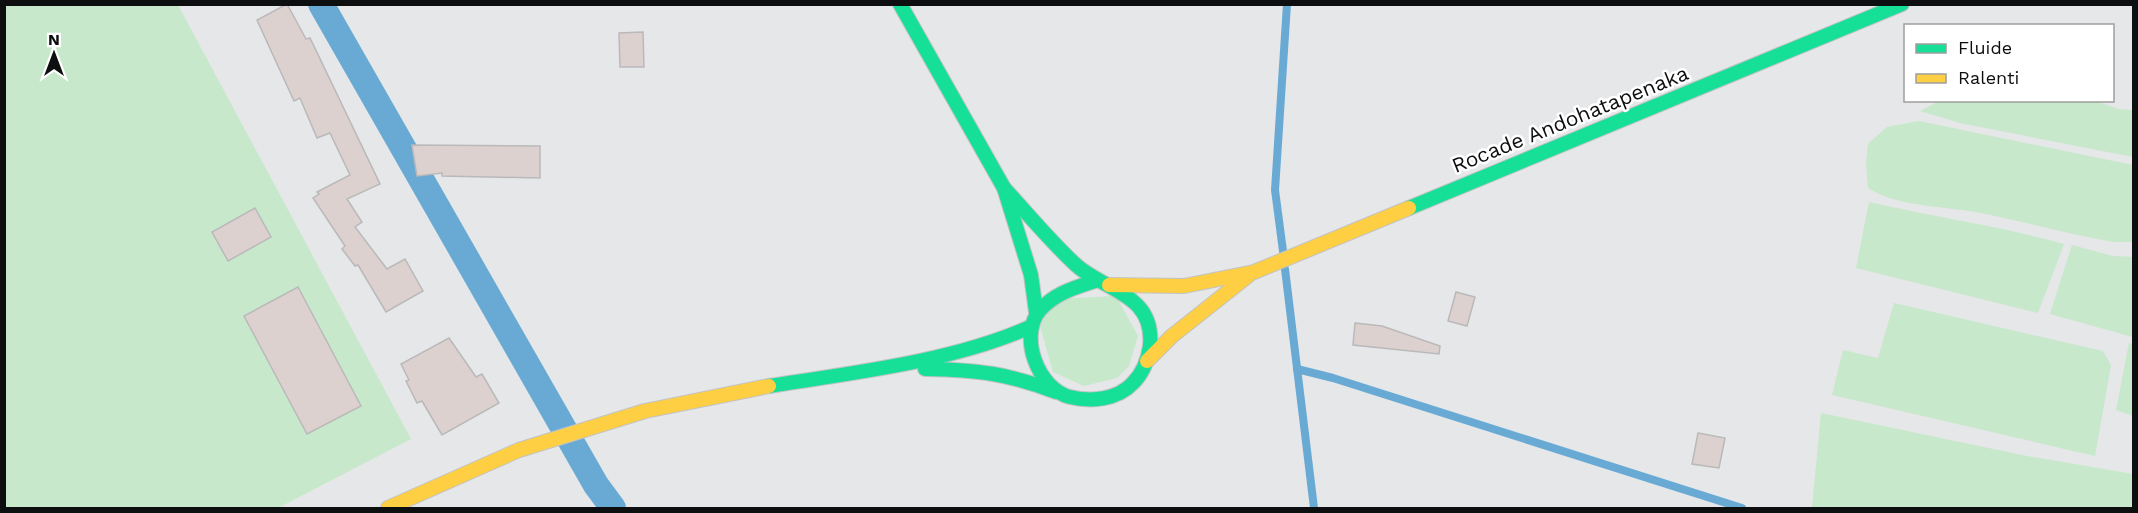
<svg xmlns="http://www.w3.org/2000/svg" width="2138" height="513" font-family="'Work Sans',sans-serif">
  <style>
    .green { fill: #c7e8ca }
    .lines { fill: none; stroke-linecap: round; stroke-linejoin: round }
    .stream { stroke: #69aad5; stroke-width: 8 }
    .canal { stroke: #69aad5; stroke-width: 26 }
    .building { fill: #dcd1cf; stroke: #bab9ba; stroke-width: 1.5 }
    .fast-casing { stroke: #c1c3c4; stroke-width: 16 }
    .slow-casing { stroke: #c1c3c4; stroke-width: 16 }
    .fast { stroke: #16e098; stroke-width: 14 }
    .slow { stroke: #ffcf43; stroke-width: 14 }
    .labels { text-anchor: middle; dominant-baseline: central; stroke-width: 5; stroke-linejoin: round; paint-order: stroke }
    .street-label { font-size: 21px; fill: #0d0e0f; stroke: #fff }
  </style>
  <rect width="100%" height="100%" fill="#e5e7e9"/>
  <!-- green -->
  <g class="green">
    <path d="M4,5H178L411,439L278,508H5Z"/>
    <path d="M1939,101H2096L2118,109L2133,110V157L1960,123L1920,111Z"/>
    <path d="M1919,121L2133,165V242H2113C2070,234 2028,223 1986,214C1950,206 1899,208 1868,188L1866,163L1868,144L1887,127Z"/>
    <path d="M1869,202C1934,217 2000,226 2064,244L2038,313L1856,268Z"/>
    <path d="M2072,245L2113,256L2133,257V337L2050,314Z"/>
    <path d="M1116,296L1138,336L1129,366L1117,378L1084,386L1053,372L1040,326L1056,299Z"/>
    <path d="M1894,303L2103,351L2111,365L2095,456L1832,395L1843,350L1878,358Z"/>
    <path d="M2129,343L2133,344V416L2116,410Z"/>
    <path d="M1821,413L2027,456L2133,474V508L1812,507Z"/>
  </g>
  <g class="lines">
    <!-- stream -->
    <g class="stream">
      <path d="M1283,251L1275,190L1287,4"/>
      <path d="M1285,269L1314,508"/>
      <path d="M1297,369L1333,378L1742,508"/>
    </g>
    <!-- canal -->
    <path class="canal" d="M321,4L596,485L613,508"/>
  </g>
  <!-- building -->
  <g class="building">
    <path d="M287,4L306,39L310,38L380,184L347,199L362,222L355,227L387,269L405,259L423,291L386,312L358,265L355,266L342,249L345,246L313,198L319,194L317,192L350,175L330,133L317,138L300,98L294,101L257,20Z"/>
    <path d="M643,32L644,67H620L619,33Z"/>
    <path d="M412,145L540,146V178L442,176V173L417,176Z"/>
    <path d="M255,208L271,237L228,261L212,232Z"/>
    <path d="M298,287L361,406L307,434L244,316Z"/>
    <path d="M1456,292L1475,297L1467,326L1448,321Z"/>
    <path d="M1355,323L1382,326L1440,346L1439,354L1353,345Z"/>
    <path d="M449,338L476,377L482,374L499,403L442,435L422,401L417,403L406,381L409,380L401,364Z"/>
    <path d="M1698,433L1725,438L1719,468L1692,464Z"/>
  </g>
  <g class="lines">
    <defs>
      <g id="fast">
        <path d="M900,4L1004,188L1031,275L1036,312"/>
        <path d="M1004,188C1028,214 1050,241 1076,265C1105,291 1155,294 1150,346C1148,360 1143,373 1133,383C1117,400 1091,402 1070,397C1038,389 1018,336 1040,310C1055,293 1074,288 1095,281"/>
        <path d="M1409,208L1902,4"/>
        <path d="M925,369C977,370 1007,373 1056,392"/>
        <path d="M769,386C852,373 956,361 1032,326"/>
      </g>
      <g id="slow">
        <path d="M1109,285L1184,286L1254,272L1409,208"/>
        <path d="M1147,361L1172,336L1249,275"/>
        <path d="M388,508L519,450L645,411L769,386"/>
      </g>
    </defs>
    <!-- fast casing -->
    <use href="#fast" class="fast-casing"/>
    <!-- slow casing -->
    <use href="#slow" class="slow-casing"/>
    <!-- fast -->
    <use href="#fast" class="fast"/>
    <!-- slow -->
    <use href="#slow" class="slow"/>
  </g>
  <g class="labels">
    <!-- street labels -->
    <g class="street-label">
      <text transform="translate(1570 119) rotate(-22)">Rocade Andohatapenaka</text>
    </g>
  </g>
  <!-- border -->
  <rect width="2138" height="513" fill="none" stroke="#0d0e0f" stroke-width="12"/>
  <!-- legend -->
  <rect x="1904" y="24" width="210" height="78" fill="#ffffff" stroke="#9e9f9f" stroke-width="1.5"/>
  <rect x="1916" y="44" width="30" height="9" fill="#16e098" stroke="#9e9f9f" stroke-width="1.5"/>
  <text x="1958" y="54" font-size="18" fill="#0d0e0f">Fluide</text>
  <rect x="1916" y="74" width="30" height="9" fill="#ffcf43" stroke="#9e9f9f" stroke-width="1.5"/>
  <text x="1958" y="84" font-size="18" fill="#0d0e0f">Ralenti</text>
  <!-- north arrow -->
  <g transform="translate(54 54)" stroke="#ffffff" stroke-width="4.5" paint-order="stroke">
  <path d="M0-4.5L10 22L0 15L-10 22Z" fill="#0d0e0f"/>
  <text y="-9" font-size="16" font-weight="bold" text-anchor="middle" fill="#0d0e0f">N</text>
  </g>
</svg>
